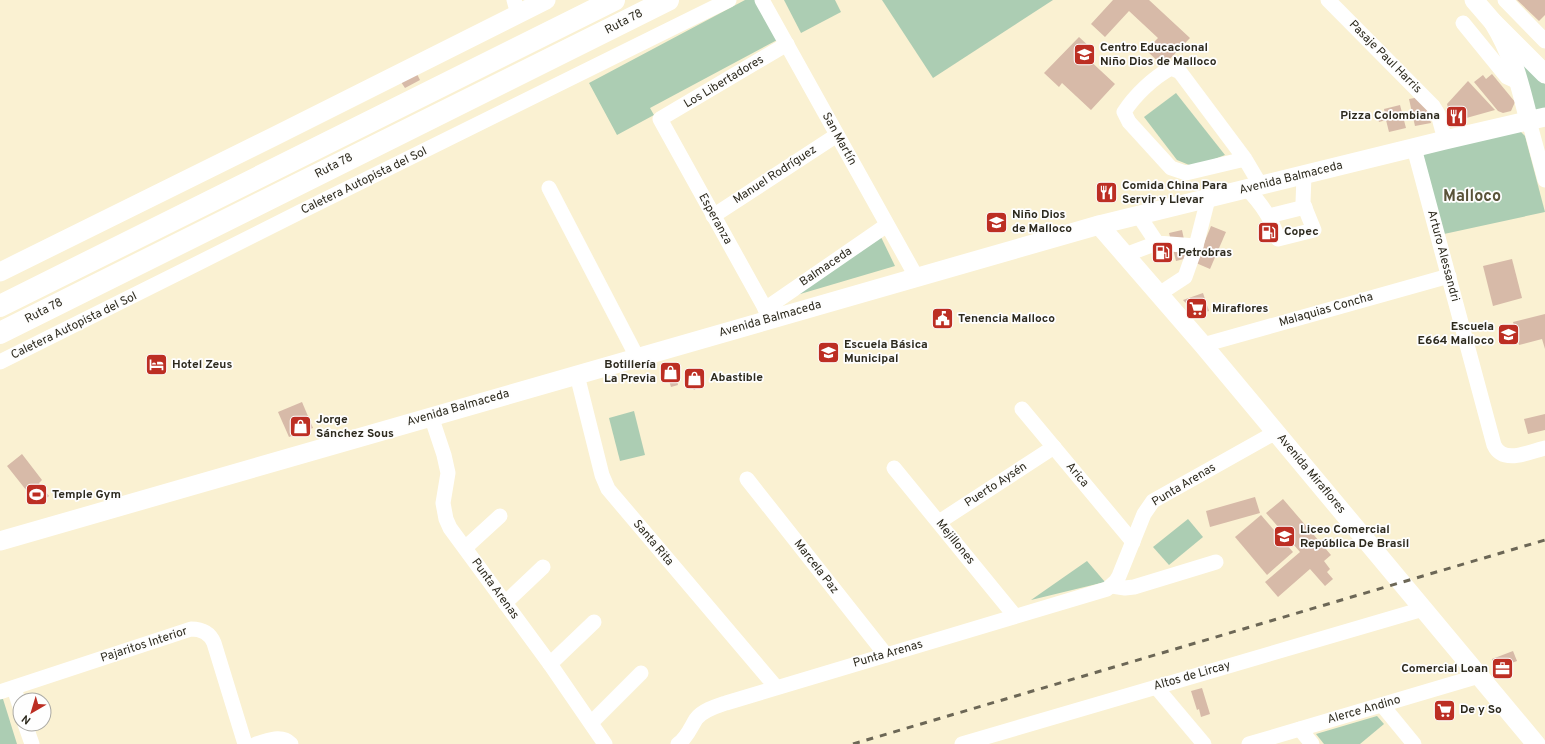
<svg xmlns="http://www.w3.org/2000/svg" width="1545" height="744" font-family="Overpass,sans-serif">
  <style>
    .green { fill: #accdb3 }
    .building { fill: #d7baa8 }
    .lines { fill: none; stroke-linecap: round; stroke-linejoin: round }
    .minor { stroke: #fff; stroke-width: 15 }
    .major { stroke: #fff; stroke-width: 19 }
    .highway { stroke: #fff; stroke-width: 22 }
    .rail { stroke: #6c6756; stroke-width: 3; stroke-dasharray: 7 7; stroke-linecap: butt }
    .labels { text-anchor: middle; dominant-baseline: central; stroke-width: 3.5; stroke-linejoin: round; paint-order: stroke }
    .street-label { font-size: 12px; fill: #2d2a1e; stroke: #fefefe }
    .poi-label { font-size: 12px; font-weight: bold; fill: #2d2a1e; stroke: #fefefe; text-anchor: start }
    .district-label { font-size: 16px; font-weight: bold; fill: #5a5339; stroke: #fefefe }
  </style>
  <rect width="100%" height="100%" fill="#faf1d2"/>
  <!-- green -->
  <g class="green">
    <path d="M745,0H758L779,39L650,108L654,115L617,135L589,83Z"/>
    <path d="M784,0H835L841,12L801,33Z"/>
    <path d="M882,0H1053L933,78Z"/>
    <path d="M1520,60L1545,84V109L1533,113Z"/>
    <path d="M1176,93L1225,155L1194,167L1177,160L1144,117Z"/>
    <path d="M1520,131L1525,136L1545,212L1444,234L1423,155L1426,152Z"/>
    <path d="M880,235L895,266L790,297Z"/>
    <path d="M634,411L645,455L620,461L609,418Z"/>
    <path d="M1188,519L1203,537L1169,565L1153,547Z"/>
    <path d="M1087,561L1105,582L1031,600Z"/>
    <path d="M0,699H3L17,744H0Z"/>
    <path d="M1377,716L1384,724L1360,744H1324L1316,734Z"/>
  </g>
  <!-- building -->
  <g class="building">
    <path d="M1113,0H1149L1190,38L1163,66L1146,50L1158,38L1129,11L1105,37L1091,24Z"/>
    <path d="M1517,0H1545V15L1539,21Z"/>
    <path d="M1079,37L1093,50L1086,57L1115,84L1091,110L1062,83L1059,87L1044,73Z"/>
    <path d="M417,74L420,80L405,88L401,82Z"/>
    <path d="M1492,74L1515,102L1511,111L1503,113L1498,111L1474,82L1483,75L1486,79Z"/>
    <path d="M1468,81L1495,110L1452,122L1447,104Z"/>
    <path d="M1420,97L1425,101L1431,123L1415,126L1409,99Z"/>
    <path d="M1400,105L1406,128L1389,132L1386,120L1379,122L1377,116L1385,114L1384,109Z"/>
    <path d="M1211,226L1226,232L1210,269L1196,263Z"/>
    <path d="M1182,230L1188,258L1176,261L1169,233Z"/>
    <path d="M1512,259L1522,298L1493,306L1483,266Z"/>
    <path d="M1203,293L1209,311L1196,314L1183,300Z"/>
    <path d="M1545,314V349L1542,339L1519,345L1513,322Z"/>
    <path d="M674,368L678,385L671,387L666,371Z"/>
    <path d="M697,371L705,383L694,390L686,377Z"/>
    <path d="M302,402L313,428L289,437L278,412Z"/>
    <path d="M1545,414V430L1528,434L1524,419Z"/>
    <path d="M22,454L42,480L39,483L49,496L38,505L7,466Z"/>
    <path d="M1255,497L1260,513L1210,527L1206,511Z"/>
    <path d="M1283,499L1331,555L1324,561L1330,569L1327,572L1333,579L1325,586L1310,569L1278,597L1265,582L1300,552L1266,513Z"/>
    <path d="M1261,515L1293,552L1267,575L1235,537Z"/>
    <path d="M1513,651L1517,661L1509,664L1513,674L1499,679L1492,659Z"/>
    <path d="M1202,688L1210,714L1201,717L1199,709L1197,710L1191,691Z"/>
    <path d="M1449,702L1454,708L1449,712L1451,714L1446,718L1436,706Z"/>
  </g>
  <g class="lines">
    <!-- minor -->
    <g class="minor">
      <path d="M514,0L518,14"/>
      <path d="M762,0L917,278"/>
      <path d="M1328,0L1433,106L1438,114L1445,140"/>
      <path d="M1505,0L1545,41"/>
      <path d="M1463,23L1507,77L1520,83"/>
      <path d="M1529,121L1545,180"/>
      <path d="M1414,148L1494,445C1503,465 1529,452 1545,448"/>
      <path d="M1245,159L1186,173L1171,168L1129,122L1124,112C1135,95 1153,78 1171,68L1180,72L1245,159L1261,186"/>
      <path d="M549,188L637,357"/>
      <path d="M1247,189C1262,204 1272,219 1278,239L1314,230L1303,203L1304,175"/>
      <path d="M713,216L837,135"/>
      <path d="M1139,216L1157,243L1196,246"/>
      <path d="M1269,216L1305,207"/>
      <path d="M1125,255L1157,243"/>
      <path d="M1159,294L1185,277L1196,246L1208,199"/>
      <path d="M765,309L887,225"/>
      <path d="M771,319L660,119L787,44"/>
      <path d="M1203,345L1449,276"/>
      <path d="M0,362C100,313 200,262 300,212C443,142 586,72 729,0"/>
      <path d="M577,375L602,475L608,489L776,687"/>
      <path d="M1022,409L1133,542"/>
      <path d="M431,416L444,455L448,473L443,503L446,519L450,528L550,664L605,744"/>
      <path d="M894,468L1015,616"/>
      <path d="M747,479L886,655"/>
      <path d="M939,522L1054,447"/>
      <path d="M465,548L500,516"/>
      <path d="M1112,586L1125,588L1134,587L1216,562"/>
      <path d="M505,603L543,567"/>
      <path d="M550,664L594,622"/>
      <path d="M1156,687L1204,744"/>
      <path d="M14,688L20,707"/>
      <path d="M0,692L191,629C202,629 210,633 214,643L245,744"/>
      <path d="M1382,705L1414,744"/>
      <path d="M591,723L641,673"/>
      <path d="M25,724L32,744"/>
      <path d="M1300,729L1312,744"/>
      <path d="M256,744C268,741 281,734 291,744"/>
      <path d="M678,744C687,738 691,727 696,719C703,710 717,706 726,703L1107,589L1116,581L1119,576L1144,514L1153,501L1276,432"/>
      <path d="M962,744L1423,609"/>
      <path d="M1249,744L1479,676"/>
    </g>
    <!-- major -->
    <g class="major">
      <path d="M1474,0L1493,22L1545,74"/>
      <path d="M1493,22C1513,54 1520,85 1529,121"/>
      <path d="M1099,225L1203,345L1536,744"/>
      <path d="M0,272L273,137L546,0"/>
      <path d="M0,541L1099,225L1445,140L1545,117"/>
    </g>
    <!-- highway -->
    <g class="highway">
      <path d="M0,306L614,0"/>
      <path d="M0,333L668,0"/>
    </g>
    <!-- rail -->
    <path class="rail" d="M853,744L1545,540"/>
  </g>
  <!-- icons -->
  <defs>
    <symbol id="school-square" viewBox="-11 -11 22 22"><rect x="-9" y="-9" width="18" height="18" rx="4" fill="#bc2e23" stroke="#fefefe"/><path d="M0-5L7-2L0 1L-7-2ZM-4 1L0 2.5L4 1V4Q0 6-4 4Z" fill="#fff"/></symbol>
    <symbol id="restaurant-square" viewBox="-11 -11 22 22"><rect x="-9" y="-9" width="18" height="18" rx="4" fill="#bc2e23" stroke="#fefefe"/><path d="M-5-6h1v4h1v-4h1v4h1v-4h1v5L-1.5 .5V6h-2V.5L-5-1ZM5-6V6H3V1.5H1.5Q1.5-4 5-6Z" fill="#fff"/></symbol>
    <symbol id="fuel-square" viewBox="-11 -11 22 22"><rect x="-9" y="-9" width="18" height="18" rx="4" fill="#bc2e23" stroke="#fefefe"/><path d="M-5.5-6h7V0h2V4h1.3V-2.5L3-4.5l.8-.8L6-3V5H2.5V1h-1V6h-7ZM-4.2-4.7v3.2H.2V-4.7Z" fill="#fff"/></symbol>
    <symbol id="supermarket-square" viewBox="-11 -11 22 22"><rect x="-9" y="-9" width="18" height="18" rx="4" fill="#bc2e23" stroke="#fefefe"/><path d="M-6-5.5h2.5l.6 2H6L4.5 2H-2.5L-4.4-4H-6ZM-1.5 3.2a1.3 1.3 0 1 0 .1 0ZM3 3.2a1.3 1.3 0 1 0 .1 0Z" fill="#fff"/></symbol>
    <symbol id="civic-square" viewBox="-11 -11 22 22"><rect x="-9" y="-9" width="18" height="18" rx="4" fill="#bc2e23" stroke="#fefefe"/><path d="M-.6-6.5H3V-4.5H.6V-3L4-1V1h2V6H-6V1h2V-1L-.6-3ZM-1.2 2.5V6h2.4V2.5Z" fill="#fff"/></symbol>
    <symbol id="hotel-square" viewBox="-11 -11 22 22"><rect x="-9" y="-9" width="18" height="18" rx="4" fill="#bc2e23" stroke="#fefefe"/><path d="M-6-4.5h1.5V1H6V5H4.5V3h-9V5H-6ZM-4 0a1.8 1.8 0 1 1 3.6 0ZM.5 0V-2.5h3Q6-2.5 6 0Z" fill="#fff"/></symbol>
    <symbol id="shop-square" viewBox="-11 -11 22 22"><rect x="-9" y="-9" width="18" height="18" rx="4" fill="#bc2e23" stroke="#fefefe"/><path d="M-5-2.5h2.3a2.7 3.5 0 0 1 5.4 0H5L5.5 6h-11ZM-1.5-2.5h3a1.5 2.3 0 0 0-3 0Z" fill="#fff"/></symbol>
    <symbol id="stadium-square" viewBox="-11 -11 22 22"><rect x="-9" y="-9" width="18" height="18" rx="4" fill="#bc2e23" stroke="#fefefe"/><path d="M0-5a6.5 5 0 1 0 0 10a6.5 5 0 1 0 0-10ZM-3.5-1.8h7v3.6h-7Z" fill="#fff"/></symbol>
    <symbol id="office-square" viewBox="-11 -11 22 22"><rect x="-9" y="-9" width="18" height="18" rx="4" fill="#bc2e23" stroke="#fefefe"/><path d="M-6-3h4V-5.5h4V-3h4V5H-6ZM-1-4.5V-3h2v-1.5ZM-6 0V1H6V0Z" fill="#fff"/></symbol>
  </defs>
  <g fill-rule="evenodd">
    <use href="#school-square" x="1072" y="42" width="25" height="25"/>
    <use href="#restaurant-square" x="1444" y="104" width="25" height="25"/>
    <use href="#restaurant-square" x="1094" y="180" width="25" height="25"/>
    <use href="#school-square" x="984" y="210" width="25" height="25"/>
    <use href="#fuel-square" x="1256" y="220" width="25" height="25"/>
    <use href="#fuel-square" x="1150" y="240" width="25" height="25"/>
    <use href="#supermarket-square" x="1184" y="296" width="25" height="25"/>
    <use href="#civic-square" x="930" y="306" width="25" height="25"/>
    <use href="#school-square" x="1496" y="322" width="25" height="25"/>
    <use href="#school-square" x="816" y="340" width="25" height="25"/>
    <use href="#hotel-square" x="144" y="352" width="25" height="25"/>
    <use href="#shop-square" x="658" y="360" width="25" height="25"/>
    <use href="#shop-square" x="682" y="366" width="25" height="25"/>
    <use href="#shop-square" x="288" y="414" width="25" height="25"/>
    <use href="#stadium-square" x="24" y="482" width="25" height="25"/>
    <use href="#school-square" x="1272" y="524" width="25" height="25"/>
    <use href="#office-square" x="1490" y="656" width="25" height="25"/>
    <use href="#supermarket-square" x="1432" y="698" width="25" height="25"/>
  </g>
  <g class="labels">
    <!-- street labels -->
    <g class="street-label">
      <text transform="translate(624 22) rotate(-27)">Ruta 78</text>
      <text transform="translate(1385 57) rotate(45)">Pasaje Paul Harris</text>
      <text transform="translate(724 82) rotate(-31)">Los Libertadores</text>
      <text transform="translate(839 139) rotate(61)">San Martín</text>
      <text transform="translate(334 166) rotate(-27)">Ruta 78</text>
      <text transform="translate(775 175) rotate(-33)">Manuel Rodríguez</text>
      <text transform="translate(1291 178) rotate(-14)">Avenida Balmaceda</text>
      <text transform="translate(364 181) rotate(-26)">Caletera Autopista del Sol</text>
      <text transform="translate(715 219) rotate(61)">Esperanza</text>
      <text transform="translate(1443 256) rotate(75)">Arturo Alessandri</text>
      <text transform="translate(826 267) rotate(-34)">Balmaceda</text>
      <text transform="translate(1326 310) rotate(-16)">Malaquias Concha</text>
      <text transform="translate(44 311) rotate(-27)">Ruta 78</text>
      <text transform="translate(770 319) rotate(-16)">Avenida Balmaceda</text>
      <text transform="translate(74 326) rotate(-26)">Caletera Autopista del Sol</text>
      <text transform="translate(458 408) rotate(-16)">Avenida Balmaceda</text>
      <text transform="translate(1311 474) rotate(50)">Avenida Miraflores</text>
      <text transform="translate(1077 475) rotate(50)">Arica</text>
      <text transform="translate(996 485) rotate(-33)">Puerto Aysén</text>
      <text transform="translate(1184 485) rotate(-31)">Punta Arenas</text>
      <text transform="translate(955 542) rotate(51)">Mejillones</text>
      <text transform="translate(653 543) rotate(50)">Santa Rita</text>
      <text transform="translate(816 567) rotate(52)">Marcela Paz</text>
      <text transform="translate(495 589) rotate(54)">Punta Arenas</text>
      <text transform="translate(144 645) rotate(-18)">Pajaritos Interior</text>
      <text transform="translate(888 654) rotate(-16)">Punta Arenas</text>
      <text transform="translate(1192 676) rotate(-16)">Altos de Lircay</text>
      <text transform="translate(1364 710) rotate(-16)">Alerce Andino</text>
    </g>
    <!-- poi labels -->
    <g class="poi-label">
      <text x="1100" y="48">Centro Educacional<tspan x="1100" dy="14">Niño Dios de Malloco</tspan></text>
      <text x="1440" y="116" text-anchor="end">Pizza Colombiana</text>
      <text x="1122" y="186">Comida China Para<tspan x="1122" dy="14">Servir y Llevar</tspan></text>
      <text x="1012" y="215">Niño Dios<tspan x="1012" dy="14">de Malloco</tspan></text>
      <text x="1284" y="232">Copec</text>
      <text x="1178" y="253">Petrobras</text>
      <text x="1212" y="309">Miraflores</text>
      <text x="958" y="319">Tenencia Malloco</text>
      <text x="1494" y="327" text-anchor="end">Escuela<tspan x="1494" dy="14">E664 Malloco</tspan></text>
      <text x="844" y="345">Escuela Básica<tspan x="844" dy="14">Municipal</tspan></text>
      <text x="172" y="365">Hotel Zeus</text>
      <text x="656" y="365" text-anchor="end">Botillería<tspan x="656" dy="14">La Previa</tspan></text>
      <text x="710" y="378">Abastible</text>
      <text x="316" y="420">Jorge<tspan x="316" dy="14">Sánchez Sous</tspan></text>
      <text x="52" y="495">Temple Gym</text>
      <text x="1300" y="530">Liceo Comercial<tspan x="1300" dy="14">República De Brasil</tspan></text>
      <text x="1488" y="669" text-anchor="end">Comercial Loan</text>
      <text x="1460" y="710">De y So</text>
    </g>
    <!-- district labels -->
    <g class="district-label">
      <text x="1472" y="197">Malloco</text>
    </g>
  </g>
  <!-- north arrow -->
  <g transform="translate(32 712) rotate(218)"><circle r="19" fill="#fefefe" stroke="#aaa9a4"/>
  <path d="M0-3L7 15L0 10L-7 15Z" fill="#bc2e23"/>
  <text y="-6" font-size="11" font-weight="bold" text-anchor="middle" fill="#2d2a1e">N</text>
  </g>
</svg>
